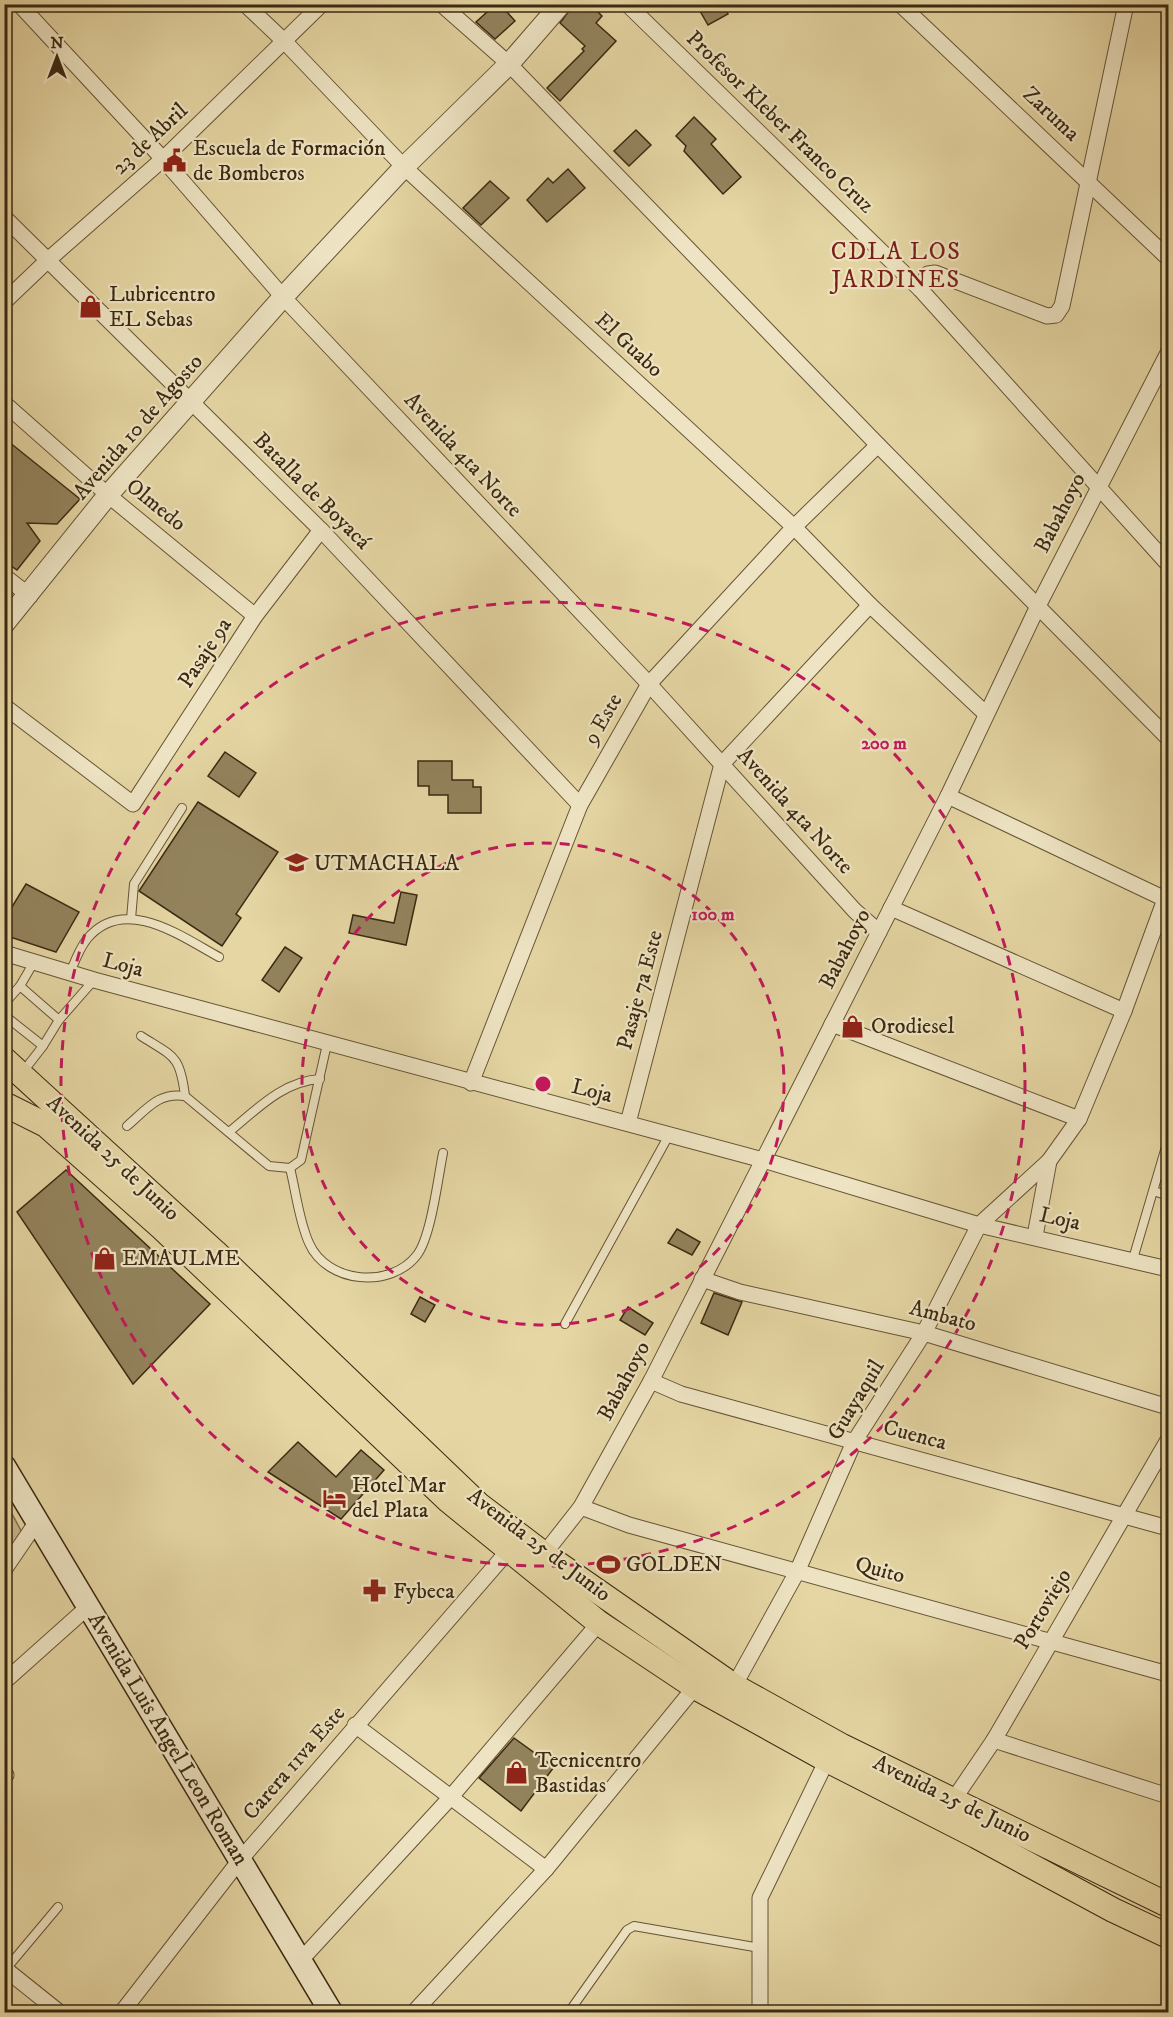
<svg xmlns="http://www.w3.org/2000/svg" width="1173" height="2017" font-family="'IM FELL DW Pica',serif">
  <style>
    .green { fill: #c8b98a; stroke: #82714e; stroke-width: 1.5 }
    .building { fill: #93835d; stroke: #3b2911; stroke-width: 1.5 }
    .lines { fill: none; stroke-linecap: round; stroke-linejoin: round }
    .service-casing { stroke: #665436; stroke-width: 10 }
    .minor-casing { stroke: #665436; stroke-width: 17 }
    .tertiary-casing { stroke: #665436; stroke-width: 22 }
    .secondary-casing { stroke: #3b2911; stroke-width: 25 }
    .primary-casing { stroke: #3b2911; stroke-width: 26 }
    .service { stroke: #eee4c3; stroke-width: 8 }
    .minor { stroke: #eee4c3; stroke-width: 15 }
    .tertiary { stroke: #eee4c3; stroke-width: 20 }
    .secondary { stroke: #eee4c3; stroke-width: 22 }
    .primary { stroke: #e5d6a3; stroke-width: 24 }
    .ring { fill: none; stroke: #c2185b; stroke-width: 3; stroke-dasharray: 10 8 }
    .labels { text-anchor: middle; dominant-baseline: central; stroke-width: 4.5; stroke-linejoin: round; paint-order: stroke }
    .street-label { font-size: 22px; fill: #3b2911; stroke: #eee4c3 }
    .poi-label { font-size: 22px; fill: #3b2911; stroke: #eee4c3; text-anchor: start }
    .neighbourhood-label { font-size: 24px; letter-spacing: 1.5px; fill: #7a1f14; stroke: #eee4c3 }
    .centre { fill: #c2185b; stroke: #eee4c3; stroke-width: 3 }
    .ring-label { font-size: 18px; text-anchor: middle; font-weight: bold; fill: #c2185b; stroke: #eee4c3; stroke-width: 4.5; stroke-linejoin: round; paint-order: stroke }
  </style>
  <rect width="100%" height="100%" fill="#e5d6a3"/>
  <filter id="stains"><feTurbulence type="fractalNoise" baseFrequency=".00333" numOctaves="4"/><feColorMatrix values="0 0 0 0 .2 0 0 0 0 .09 0 0 0 0 .02 0 0 0 .5 -.17"/></filter>
  <radialGradient id="worn" r=".72"><stop offset=".6" stop-color="#630" stop-opacity="0"/><stop offset="1" stop-color="#630" stop-opacity=".3"/></radialGradient>
  <!-- green -->
  <path class="green" d="M4,1499L25,1538L4,1569Z"/>
  <!-- building -->
  <g class="building">
    <path d="M496,4H500L515,21L495,39L476,22Z"/>
    <path d="M574,4H590L602,16L596,23L616,41L560,101L547,88L584,51L582,49L585,46L560,23Z"/>
    <path d="M696,4H723L728,14L708,25Z"/>
    <path d="M694,117L716,139L711,144L741,177L723,194L684,151L686,146L676,136Z"/>
    <path d="M636,130L651,145L629,166L614,151Z"/>
    <path d="M568,169L585,188L547,222L527,200L548,178L553,183Z"/>
    <path d="M490,181L509,198L481,225L463,208Z"/>
    <path d="M4,438L80,499L57,524L27,523L40,541L17,570L4,561Z"/>
    <path d="M225,752L256,773L239,797L208,776Z"/>
    <path d="M418,761H452V780H473V787H481V813H448V795H429V786H418Z"/>
    <path d="M198,802L278,852L236,914L241,918L222,946L139,891Z"/>
    <path d="M26,884L79,912L56,952L4,935V920Z"/>
    <path d="M401,892L417,895L406,945L349,933L353,915L394,923Z"/>
    <path d="M285,947L302,958L279,992L262,980Z"/>
    <path d="M66,1170L210,1304L133,1384L17,1212Z"/>
    <path d="M677,1229L700,1242L692,1255L668,1243Z"/>
    <path d="M714,1293L742,1302L728,1335L701,1323Z"/>
    <path d="M420,1297L435,1305L425,1322L411,1314Z"/>
    <path d="M628,1307L653,1323L645,1335L620,1320Z"/>
    <path d="M298,1442L336,1477L361,1450L384,1470L341,1519L268,1472Z"/>
    <path d="M514,1738L554,1767L521,1811L479,1778Z"/>
  </g>
  <g class="lines">
    <defs>
      <g id="service">
        <path d="M131,919L134,884L182,808"/>
        <path d="M34,962L20,986L59,1020L94,980"/>
        <path d="M70,973C75,961 79,949 87,939C124,894 182,937 219,957"/>
        <path d="M4,1004L20,986"/>
        <path d="M4,1015L43,1046L22,1073"/>
        <path d="M141,1036C174,1057 180,1055 185,1096"/>
        <path d="M43,1046L59,1020"/>
        <path d="M127,1126C147,1109 158,1092 185,1096L269,1166L290,1168L301,1160L327,1044"/>
        <path d="M229,1132C256,1110 283,1081 320,1079"/>
        <path d="M290,1168C296,1192 299,1221 309,1243C327,1284 391,1289 417,1255C431,1237 438,1178 443,1153"/>
        <path d="M1154,1191L1168,1196"/>
        <path d="M1133,1259L1168,1140"/>
        <path d="M565,1324L669,1135"/>
        <path d="M6,1969L58,1907"/>
        <path d="M569,2012L627,1930L634,1926L760,1948"/>
      </g>
      <g id="minor">
        <path d="M19,4L163,159L283,297L649,684L855,911L879,932"/>
        <path d="M245,4L284,41L404,167L794,527L870,605L986,714"/>
        <path d="M441,4L509,64L878,445L1168,738"/>
        <path d="M627,4L920,289L1168,564"/>
        <path d="M900,4L1168,258"/>
        <path d="M4,217L321,530L580,805"/>
        <path d="M920,289L928,274L935,273L1047,316L1056,315L1062,306L1126,4"/>
        <path d="M4,302L48,260L163,159L322,4"/>
        <path d="M4,403L108,495L255,616"/>
        <path d="M4,576L30,596"/>
        <path d="M4,706L133,804L255,616L321,530"/>
        <path d="M948,796L1165,899"/>
        <path d="M891,908L1124,1011"/>
        <path d="M4,953L94,980L763,1160L979,1225L1168,1269"/>
        <path d="M832,1024L1079,1119"/>
        <path d="M471,1083L580,805L649,684L794,527L878,445"/>
        <path d="M628,1123L722,764L870,605"/>
        <path d="M1035,1236L1049,1161L1079,1119L1124,1011L1168,891"/>
        <path d="M702,1279L740,1292L924,1333L1168,1407"/>
        <path d="M651,1381L681,1394L1168,1528"/>
        <path d="M581,1507L629,1525L1168,1674"/>
        <path d="M544,1554L581,1507L651,1381L948,796L1038,606L1168,353"/>
        <path d="M4,1570L36,1523"/>
        <path d="M4,1682L89,1606"/>
        <path d="M734,1686L797,1572L854,1442L924,1333L979,1225L1049,1161"/>
        <path d="M355,1725L546,1869"/>
        <path d="M994,1740L1168,1796"/>
        <path d="M4,1776L6,1775"/>
        <path d="M954,1799L994,1740L1168,1440"/>
        <path d="M300,1961L450,1798L599,1623"/>
        <path d="M4,1968L59,2012"/>
        <path d="M122,2012L240,1860L509,1550"/>
        <path d="M414,2012L546,1869L695,1687"/>
        <path d="M760,2012V1898L827,1760"/>
      </g>
      <path id="tertiary" d="M4,624L108,495L283,297L404,167L509,64L561,4"/>
      <path id="secondary" d="M4,1466L331,2012"/>
      <g id="primary">
        <path d="M4,1059L215,1252L478,1504L544,1554L734,1686L842,1746L1168,1905"/>
        <path d="M4,1104L46,1125L162,1228L449,1501L599,1623L695,1687L827,1760L976,1836L1113,1910L1168,1936"/>
      </g>
    </defs>
    <!-- service casing -->
    <use href="#service" class="service-casing"/>
    <!-- minor casing -->
    <use href="#minor" class="minor-casing"/>
    <!-- tertiary casing -->
    <use href="#tertiary" class="tertiary-casing"/>
    <!-- secondary casing -->
    <use href="#secondary" class="secondary-casing"/>
    <!-- primary casing -->
    <use href="#primary" class="primary-casing"/>
    <!-- service -->
    <use href="#service" class="service"/>
    <!-- minor -->
    <use href="#minor" class="minor"/>
    <!-- tertiary -->
    <use href="#tertiary" class="tertiary"/>
    <!-- secondary -->
    <use href="#secondary" class="secondary"/>
    <!-- primary -->
    <use href="#primary" class="primary"/>
  </g>
  <!-- distance rings -->
  <g class="ring">
    <circle cx="543" cy="1084" r="241"/>
    <circle cx="543" cy="1084" r="482"/>
  </g>
  <!-- icons -->
  <defs>
    <symbol id="civic-bare" viewBox="-9 -9 18 18"><path d="M-.6-6.5H3V-4.5H.6V-3L4-1V1h2V6H-6V1h2V-1L-.6-3ZM-1.2 2.5V6h2.4V2.5Z" fill="#8f2418" stroke="#eee4c3" stroke-width="2.5" paint-order="stroke"/></symbol>
    <symbol id="shop-bare" viewBox="-9 -9 18 18"><path d="M-5-2.5h2.3a2.7 3.5 0 0 1 5.4 0H5L5.5 6h-11ZM-1.5-2.5h3a1.5 2.3 0 0 0-3 0Z" fill="#8f2418" stroke="#eee4c3" stroke-width="2.5" paint-order="stroke"/></symbol>
    <symbol id="university-bare" viewBox="-9 -9 18 18"><path d="M0-5L7-2L0 1L-7-2ZM-4 1L0 2.5L4 1V4Q0 6-4 4Z" fill="#8f2418" stroke="#eee4c3" stroke-width="2.5" paint-order="stroke"/></symbol>
    <symbol id="hotel-bare" viewBox="-9 -9 18 18"><path d="M-6-4.5h1.5V1H6V5H4.5V3h-9V5H-6ZM-4 0a1.8 1.8 0 1 1 3.6 0ZM.5 0V-2.5h3Q6-2.5 6 0Z" fill="#8f2418" stroke="#eee4c3" stroke-width="2.5" paint-order="stroke"/></symbol>
    <symbol id="stadium-bare" viewBox="-9 -9 18 18"><path d="M0-5a6.5 5 0 1 0 0 10a6.5 5 0 1 0 0-10ZM-3.5-1.8h7v3.6h-7Z" fill="#8f2418" stroke="#eee4c3" stroke-width="2.5" paint-order="stroke"/></symbol>
    <symbol id="pharmacy-bare" viewBox="-9 -9 18 18"><path d="M-2-6h4v4h4v4h-4v4h-4v-4h-4v-4h4Z" fill="#8f2418" stroke="#eee4c3" stroke-width="2.5" paint-order="stroke"/></symbol>
  </defs>
  <g fill-rule="evenodd">
    <use href="#civic-bare" x="158" y="144" width="33" height="33"/>
    <use href="#shop-bare" x="74" y="290" width="33" height="33"/>
    <use href="#university-bare" x="280" y="846" width="33" height="33"/>
    <use href="#shop-bare" x="836" y="1010" width="33" height="33"/>
    <use href="#shop-bare" x="88" y="1242" width="33" height="33"/>
    <use href="#hotel-bare" x="318" y="1482" width="33" height="33"/>
    <use href="#stadium-bare" x="592" y="1548" width="33" height="33"/>
    <use href="#pharmacy-bare" x="358" y="1574" width="33" height="33"/>
    <use href="#shop-bare" x="500" y="1756" width="33" height="33"/>
  </g>
  <g class="labels">
    <!-- street labels -->
    <g class="street-label">
      <text transform="translate(1051 114) rotate(43)">Zaruma</text>
      <text transform="translate(780 122) rotate(44)">Profesor Kleber Franco Cruz</text>
      <text transform="translate(150 139) rotate(-43)">23 de Abril</text>
      <text transform="translate(629 345) rotate(43)">El Guabo</text>
      <text transform="translate(138 427) rotate(-49)">Avenida 10 de Agosto</text>
      <text transform="translate(463 455) rotate(47)">Avenida 4ta Norte</text>
      <text transform="translate(312 491) rotate(45)">Batalla de Boyacá</text>
      <text transform="translate(156 505) rotate(39)">Olmedo</text>
      <text transform="translate(1060 513) rotate(-63)">Babahoyo</text>
      <text transform="translate(205 653) rotate(-57)">Pasaje 9a</text>
      <text transform="translate(603 719) rotate(-60)">9 Este</text>
      <text transform="translate(795 811) rotate(48)">Avenida 4ta Norte</text>
      <text transform="translate(845 949) rotate(-63)">Babahoyo</text>
      <text transform="translate(123 965) rotate(15)">Loja</text>
      <text transform="translate(640 990) rotate(-75)">Pasaje 7a Este</text>
      <text transform="translate(592 1091) rotate(14)">Loja</text>
      <text transform="translate(113 1158) rotate(43)">Avenida 25 de Junio</text>
      <text transform="translate(1060 1219) rotate(13)">Loja</text>
      <text transform="translate(943 1316) rotate(15)">Ambato</text>
      <text transform="translate(624 1381) rotate(-62)">Babahoyo</text>
      <text transform="translate(856 1400) rotate(-59)">Guayaquil</text>
      <text transform="translate(915 1435) rotate(15)">Cuenca</text>
      <text transform="translate(539 1545) rotate(37)">Avenida 25 de Junio</text>
      <text transform="translate(880 1570) rotate(15)">Quito</text>
      <text transform="translate(1043 1609) rotate(-59)">Portoviejo</text>
      <text transform="translate(168 1739) rotate(59)">Avenida Luis Angel Leon Roman</text>
      <text transform="translate(294 1763) rotate(-49)">Carera 11va Este</text>
      <text transform="translate(952 1799) rotate(26)">Avenida 25 de Junio</text>
    </g>
    <!-- poi labels -->
    <g class="poi-label">
      <text x="193" y="148">Escuela de Formación<tspan x="193" dy="25">de Bomberos</tspan></text>
      <text x="109" y="294">Lubricentro<tspan x="109" dy="25">EL Sebas</tspan></text>
      <text x="314" y="863">UTMACHALA</text>
      <text x="871" y="1026">Orodiesel</text>
      <text x="122" y="1258">EMAULME</text>
      <text x="352" y="1485">Hotel Mar<tspan x="352" dy="25">del Plata</tspan></text>
      <text x="626" y="1564">GOLDEN</text>
      <text x="393" y="1591">Fybeca</text>
      <text x="535" y="1760">Tecnicentro<tspan x="535" dy="25">Bastidas</tspan></text>
    </g>
    <!-- neighbourhood labels -->
    <g class="neighbourhood-label">
      <text x="896" y="252">CDLA LOS<tspan x="896" dy="28">JARDINES</tspan></text>
    </g>
  </g>
  <circle cx="543" cy="1084" r="9" class="centre"/>
  <g class="ring-label">
    <text x="884" y="749">200 m</text>
    <text x="713" y="920">100 m</text>
  </g>
  <!-- margin -->
  <rect width="1173" height="2017" fill="none" stroke="#e5d6a3" stroke-width="24"/>
  <rect x="6" y="6" width="1161" height="2005" fill="none" stroke="#3b2911" stroke-width="3"/>
  <rect x="12" y="12" width="1149" height="1993" fill="none" stroke="#3b2911" stroke-width="1.5"/>
  <!-- north arrow -->
  <g transform="translate(57 57)" stroke="#eee4c3" stroke-width="4.5" paint-order="stroke">
  <path d="M0-4.5L10 22L0 15L-10 22Z" fill="#3b2911"/>
  <text y="-9" font-size="16" font-weight="bold" text-anchor="middle" fill="#3b2911">N</text>
  </g>
  <rect width="100%" height="100%" filter="url(#stains)"/>
  <rect width="100%" height="100%" fill="url(#worn)"/>
</svg>
